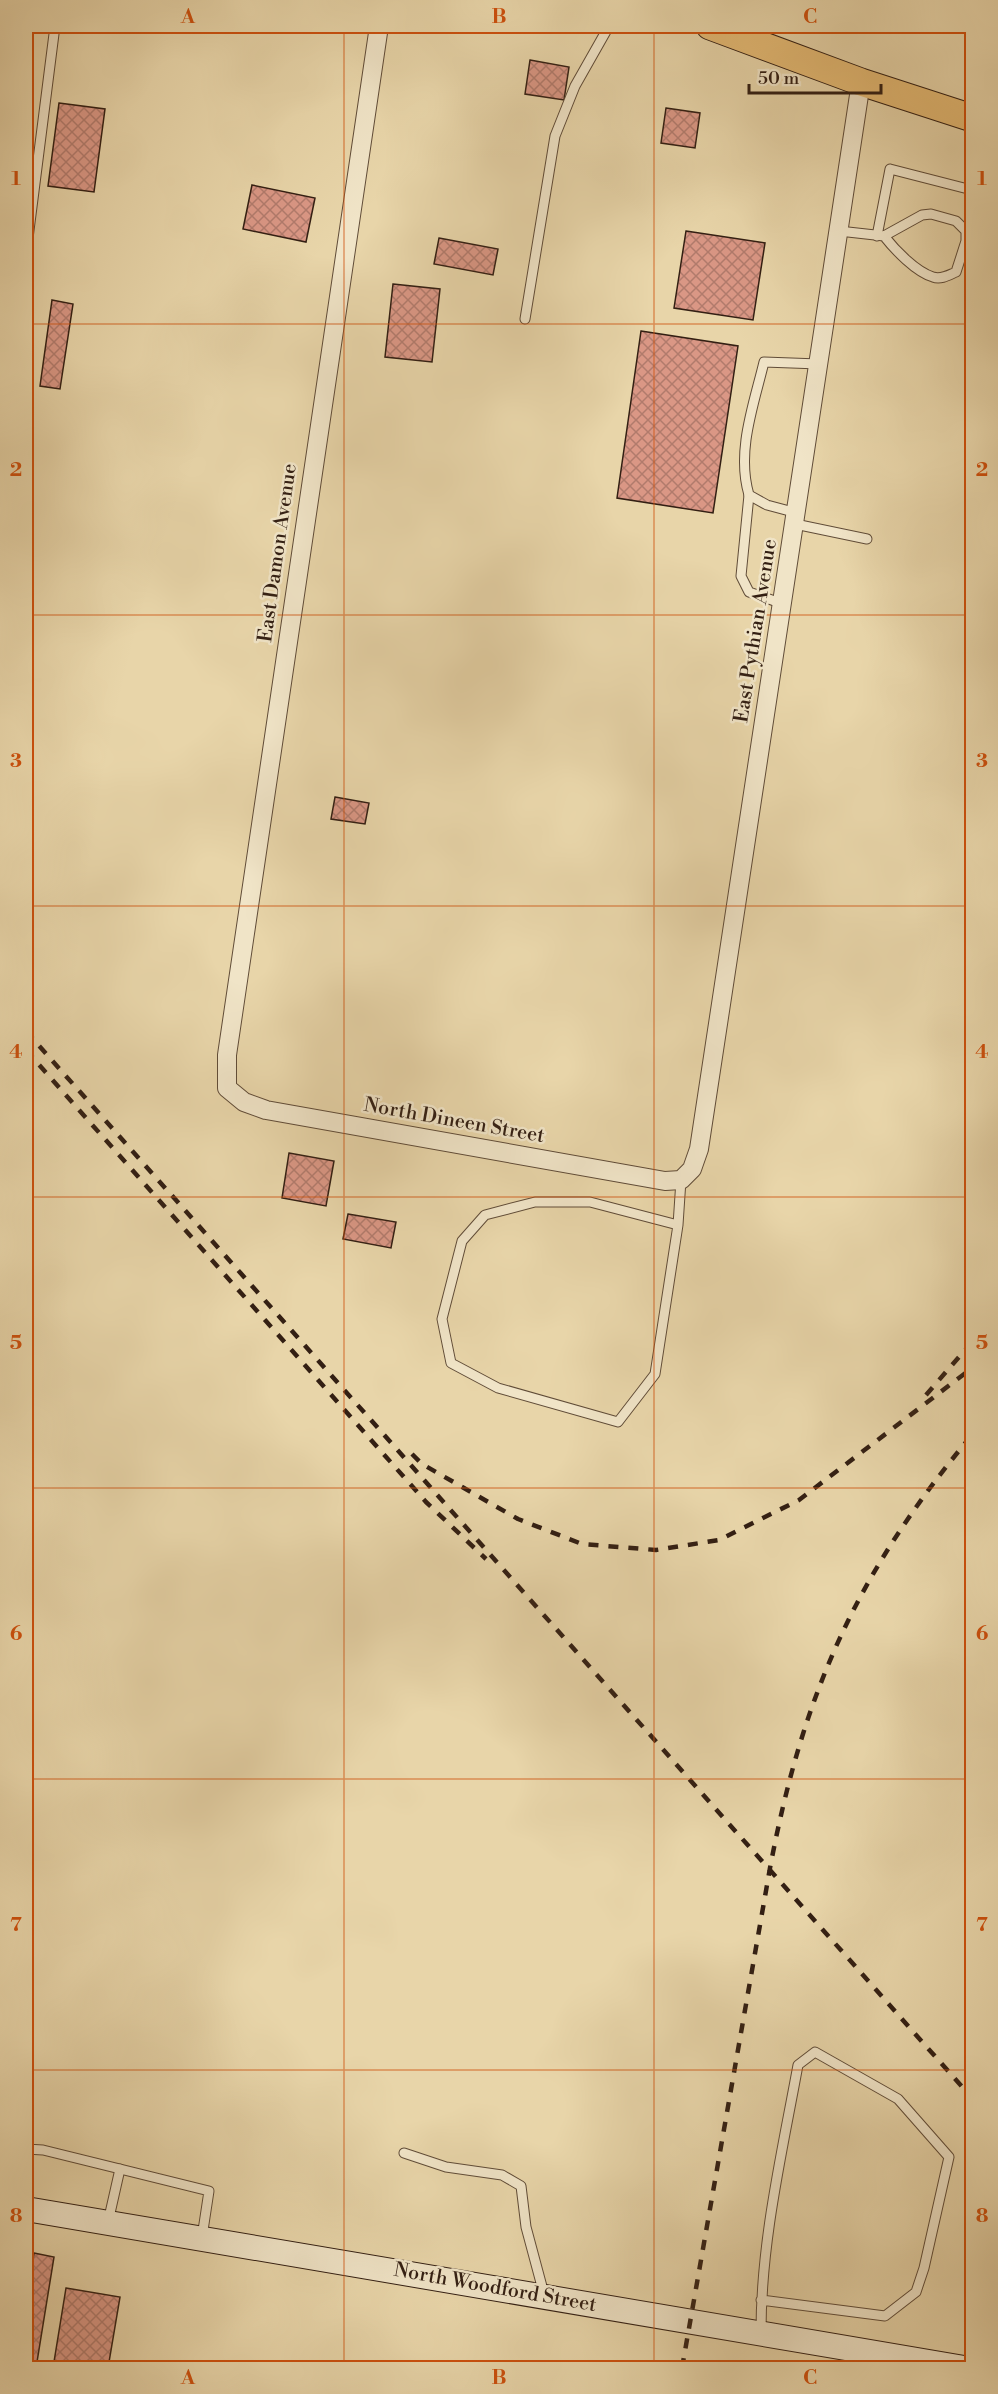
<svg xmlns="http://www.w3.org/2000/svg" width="998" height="2394" font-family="'Libre Bodoni',serif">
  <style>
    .building { fill: url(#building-cross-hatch); stroke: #331f13; stroke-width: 1.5 }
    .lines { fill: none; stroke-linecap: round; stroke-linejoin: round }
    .lane-casing { stroke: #604c38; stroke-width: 11 }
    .street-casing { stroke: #604c38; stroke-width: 20 }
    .secondary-casing { stroke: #331f13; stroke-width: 26 }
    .primary-casing { stroke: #331f13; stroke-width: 29 }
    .lane { stroke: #f0e4c7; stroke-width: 9 }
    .street { stroke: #f0e4c7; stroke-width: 18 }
    .secondary { stroke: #f0e4c7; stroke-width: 24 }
    .primary { stroke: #e4ba74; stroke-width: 27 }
    .rail { stroke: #331f13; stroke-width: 4.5; stroke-dasharray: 10 10; stroke-linecap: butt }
    .grid { fill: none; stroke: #cd500d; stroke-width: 1.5; stroke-opacity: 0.55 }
    .labels { text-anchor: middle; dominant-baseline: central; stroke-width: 5; stroke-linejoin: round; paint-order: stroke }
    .street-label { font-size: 20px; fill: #331f13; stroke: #f0e4c7 }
    .neatline { fill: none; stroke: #cd500d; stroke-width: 2 }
    .grid-label { font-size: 20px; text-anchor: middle; font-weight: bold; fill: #cd500d }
  </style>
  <defs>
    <pattern id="building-cross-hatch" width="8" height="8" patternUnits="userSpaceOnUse" patternTransform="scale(1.5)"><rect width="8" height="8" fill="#da9785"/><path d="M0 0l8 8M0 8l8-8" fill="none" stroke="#b17b6c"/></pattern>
  </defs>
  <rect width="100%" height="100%" fill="#e8d5a9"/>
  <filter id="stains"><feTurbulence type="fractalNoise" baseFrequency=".00333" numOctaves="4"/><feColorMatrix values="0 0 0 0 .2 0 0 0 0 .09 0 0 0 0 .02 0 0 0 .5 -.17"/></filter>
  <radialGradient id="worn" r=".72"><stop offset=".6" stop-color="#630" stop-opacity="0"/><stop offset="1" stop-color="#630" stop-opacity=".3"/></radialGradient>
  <!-- building -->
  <g class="building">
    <path d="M530,60L569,67L564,100L525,94Z"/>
    <path d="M59,103L105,109L94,192L48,186Z"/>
    <path d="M666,108L700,113L695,148L661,143Z"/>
    <path d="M252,185L315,198L306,242L243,229Z"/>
    <path d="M686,231L765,243L753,320L674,308Z"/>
    <path d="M439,238L498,249L493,275L434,264Z"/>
    <path d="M393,284L440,289L432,362L385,357Z"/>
    <path d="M52,300L73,304L60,389L40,386Z"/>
    <path d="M641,331L738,346L713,513L617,498Z"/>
    <path d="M335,797L369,803L365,824L331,819Z"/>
    <path d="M289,1153L334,1161L326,1206L282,1198Z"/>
    <path d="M348,1214L396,1222L391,1248L343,1239Z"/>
    <path d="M34,2253L54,2257L36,2368H26V2307Z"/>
    <path d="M66,2288L120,2297L108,2368H53Z"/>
  </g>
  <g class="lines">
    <defs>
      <g id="lane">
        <path d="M839,231L884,236L922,215L931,214L956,221L966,231V241L956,272C949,275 941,280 933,277C916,272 895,250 884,236"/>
        <path d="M877,236L890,169L968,189L972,174"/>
        <path d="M26,254L55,26"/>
        <path d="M525,319L555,136L575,86L609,26"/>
        <path d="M749,495L741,576L749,592L783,604"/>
        <path d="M797,513L767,505L749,495C736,451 754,404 764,362L819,364"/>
        <path d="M795,524L867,539"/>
        <path d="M678,1225L590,1202H535L485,1215L462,1241L442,1319L451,1363L498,1388L618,1422L655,1374L678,1225L681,1180"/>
        <path d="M26,2149L43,2150L120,2169L108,2222"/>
        <path d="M404,2153L446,2167L502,2175L521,2186L526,2227L544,2294"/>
        <path d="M120,2169L209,2191L202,2237"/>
        <path d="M761,2332C761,2241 782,2153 798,2065L815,2052L898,2099L949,2157L924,2268L916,2292L885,2316L761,2300"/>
      </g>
      <path id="street" d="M379,26L227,1055V1088L244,1102L266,1110L665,1181L681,1180L692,1169L699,1149L861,82"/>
      <path id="secondary" d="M26,2209L964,2368"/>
      <path id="primary" d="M710,26L861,82L972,118"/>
    </defs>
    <!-- lane casing -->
    <use href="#lane" class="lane-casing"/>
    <!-- street casing -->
    <use href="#street" class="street-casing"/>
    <!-- secondary casing -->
    <use href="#secondary" class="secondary-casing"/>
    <!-- primary casing -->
    <use href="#primary" class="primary-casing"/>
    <!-- lane -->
    <use href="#lane" class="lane"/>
    <!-- street -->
    <use href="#street" class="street"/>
    <!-- secondary -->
    <use href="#secondary" class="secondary"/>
    <!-- primary -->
    <use href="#primary" class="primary"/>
    <!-- rail -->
    <g class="rail">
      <path d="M26,1031L972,2098"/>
      <path d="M26,1050L426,1502L486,1559"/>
      <path d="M926,1395L972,1342"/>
      <path d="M412,1454L422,1464L518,1519L582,1544L656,1550L719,1540L799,1500L972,1368"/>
      <path d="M682,2368L770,1868C803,1693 857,1572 972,1435"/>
    </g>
  </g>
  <!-- grid -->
  <path class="grid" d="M344,26V2368M654,26V2368M26,324H972M26,615H972M26,906H972M26,1197H972M26,1488H972M26,1779H972M26,2070H972"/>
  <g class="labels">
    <!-- street labels -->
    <g class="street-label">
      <text transform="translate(278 553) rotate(-82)">East Damon Avenue</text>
      <text transform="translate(756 631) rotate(-81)">East Pythian Avenue</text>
      <text transform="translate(454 1121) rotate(10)">North Dineen Street</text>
      <text transform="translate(495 2288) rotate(10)">North Woodford Street</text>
    </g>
  </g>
  <!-- margin -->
  <rect width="998" height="2394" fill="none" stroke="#e8d5a9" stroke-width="66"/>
  <!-- scale -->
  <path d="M749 84v9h132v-9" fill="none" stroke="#331f13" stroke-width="3"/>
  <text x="758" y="84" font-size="18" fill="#331f13" stroke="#f0e4c7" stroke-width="4.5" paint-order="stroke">50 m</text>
  <rect x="33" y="33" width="932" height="2328" class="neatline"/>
  <g class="grid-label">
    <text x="188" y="23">A</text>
    <text x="499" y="23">B</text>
    <text x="810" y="23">C</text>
    <text x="16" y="185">1</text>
    <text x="982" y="185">1</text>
    <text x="16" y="476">2</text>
    <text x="982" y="476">2</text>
    <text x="16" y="767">3</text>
    <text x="982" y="767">3</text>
    <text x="16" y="1058">4</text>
    <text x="982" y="1058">4</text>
    <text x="16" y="1349">5</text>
    <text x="982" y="1349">5</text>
    <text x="16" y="1640">6</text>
    <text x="982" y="1640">6</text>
    <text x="16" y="1931">7</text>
    <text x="982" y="1931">7</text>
    <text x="16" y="2222">8</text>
    <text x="982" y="2222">8</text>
    <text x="188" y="2384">A</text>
    <text x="499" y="2384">B</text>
    <text x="810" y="2384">C</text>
  </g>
  <rect width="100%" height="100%" filter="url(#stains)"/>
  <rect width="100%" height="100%" fill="url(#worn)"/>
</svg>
